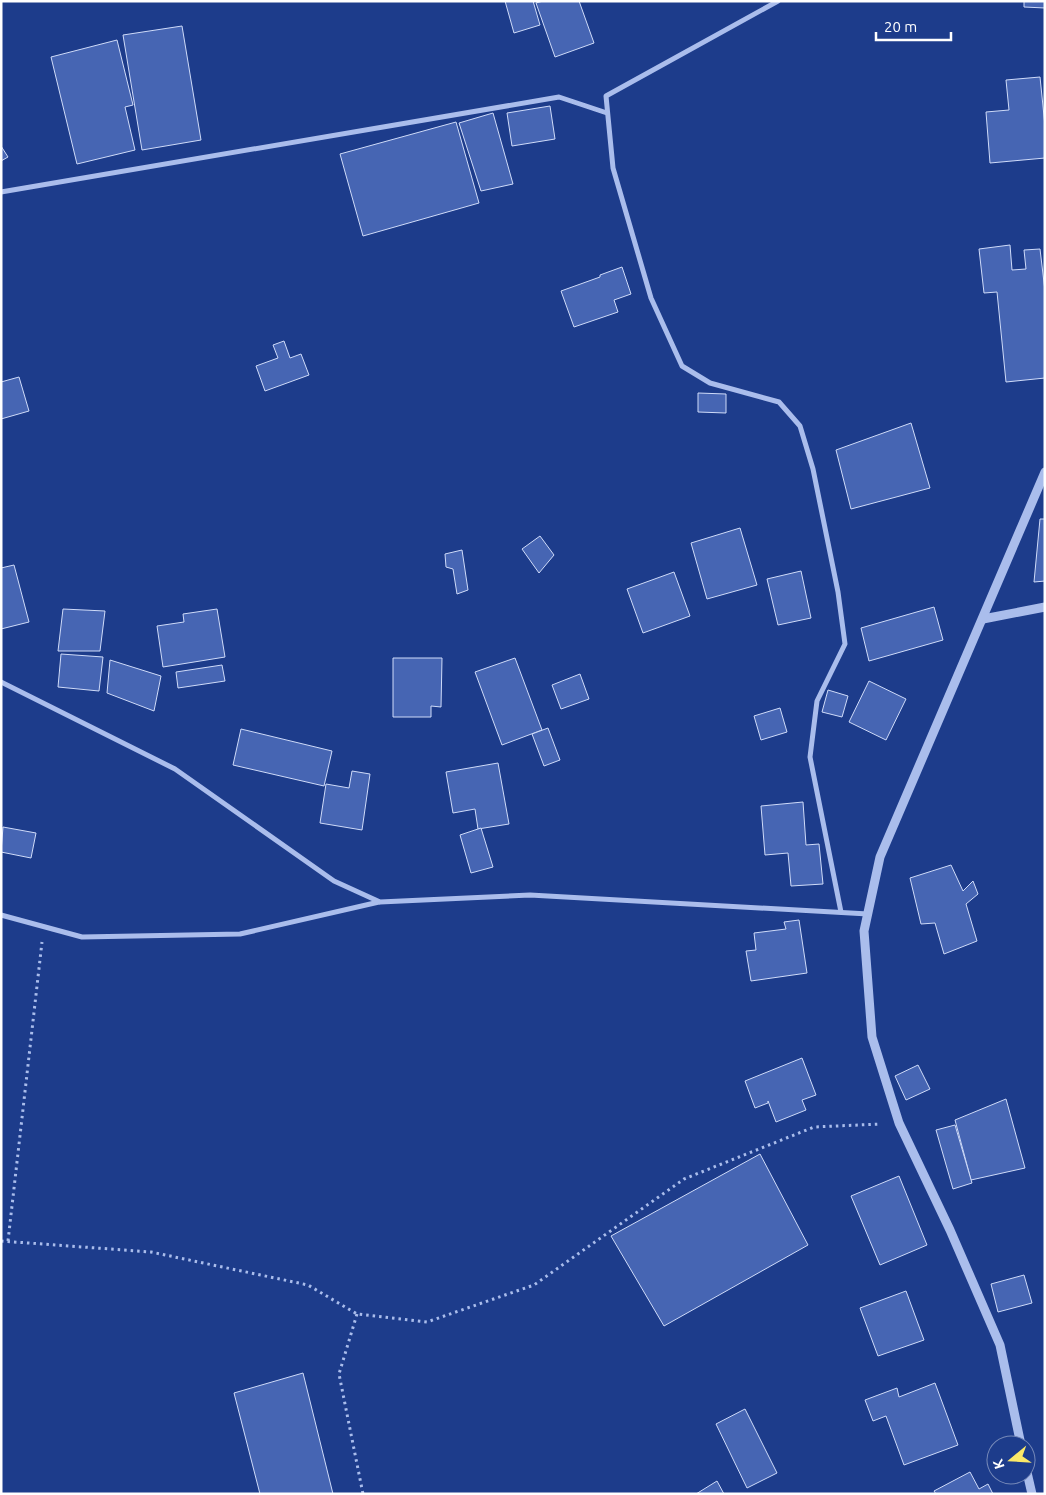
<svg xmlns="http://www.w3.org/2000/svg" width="1046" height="1495" font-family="Ubuntu,sans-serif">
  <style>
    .building { fill: #4665b3; stroke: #cfdbf9 }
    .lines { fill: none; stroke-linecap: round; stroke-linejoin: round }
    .path { stroke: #aabdec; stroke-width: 3; stroke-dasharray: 2.5 4; stroke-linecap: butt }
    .minor { stroke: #aabdec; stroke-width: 5 }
    .tertiary { stroke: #aabdec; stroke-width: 9 }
  </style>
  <rect width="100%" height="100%" fill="#1d3c8b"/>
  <!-- building -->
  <g class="building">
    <path d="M505,1H533L540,25L514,33Z"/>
    <path d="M543,1H579L594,43L555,57L536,3Z"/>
    <path d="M1024,1H1045V8L1024,7Z"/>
    <path d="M182,26L201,140L142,150L123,35Z"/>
    <path d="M117,40L133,105L125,107L135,150L77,164L51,57Z"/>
    <path d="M1040,77L1045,126V158L990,163L986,112L1009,110L1006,80Z"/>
    <path d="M550,106L555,139L512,146L507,113Z"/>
    <path d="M493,113L513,184L481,191L459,123Z"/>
    <path d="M456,122L479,203L363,236L340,154Z"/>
    <path d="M1,146L8,157L1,161Z"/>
    <path d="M1010,245L1012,270L1026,269L1024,250L1040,249L1045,291V378L1006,382L997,292L984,293L979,249Z"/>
    <path d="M622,267L631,294L614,300L618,312L574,327L561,291L600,277V275Z"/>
    <path d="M284,341L290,358L301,354L309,375L265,391L256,366L278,358L273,345Z"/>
    <path d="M19,377L29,411L1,419V382Z"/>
    <path d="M698,393L726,394V413L698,412Z"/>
    <path d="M911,423L930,488L851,509L836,450Z"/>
    <path d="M1040,519H1045V581L1034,582Z"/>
    <path d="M740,528L757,585L707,599L691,543Z"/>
    <path d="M540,536L554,555L539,573L522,549Z"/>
    <path d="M462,550L468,590L457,594L453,569L446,567L445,554Z"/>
    <path d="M14,565L29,622L1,629V568Z"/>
    <path d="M801,571L811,618L778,625L767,579Z"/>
    <path d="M674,572L690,616L643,633L627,589Z"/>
    <path d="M934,607L943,640L869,661L861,628Z"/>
    <path d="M63,609L105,611L100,651H58Z"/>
    <path d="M217,609L225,657L163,667L157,626L184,622L183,614Z"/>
    <path d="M61,654L103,657L99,691L58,687Z"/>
    <path d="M393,658H442L441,707L431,706V717H393Z"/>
    <path d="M515,658L542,730L502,745L475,672Z"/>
    <path d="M110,660L161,676L154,711L107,693Z"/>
    <path d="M222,665L225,681L178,688L176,672Z"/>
    <path d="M580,674L589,699L561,709L552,685Z"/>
    <path d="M869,681L906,699L886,740L849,722Z"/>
    <path d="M828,690L848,696L842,717L822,712Z"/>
    <path d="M780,708L787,732L761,740L754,716Z"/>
    <path d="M548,728L560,760L544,766L532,734Z"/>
    <path d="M241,729L332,751L324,786L233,765Z"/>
    <path d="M498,763L509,824L478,829L475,809L453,813L446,772Z"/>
    <path d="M352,771L370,774L362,830L320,823L326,784L349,788Z"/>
    <path d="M803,802L806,845L819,844L823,884L791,886L788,853L765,855L761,806Z"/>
    <path d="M3,827L36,833L31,858L1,852Z"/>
    <path d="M481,828L493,867L471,873L460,835Z"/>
    <path d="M951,865L963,891L973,881L978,894L966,904L977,941L944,954L935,923L921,924L910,878Z"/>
    <path d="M799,920L807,973L751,981L746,951L756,950L754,933L786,929L784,922Z"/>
    <path d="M802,1058L816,1095L802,1100L806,1110L776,1122L768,1101V1103L755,1108L745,1081Z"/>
    <path d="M918,1065L930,1089L906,1100L895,1076Z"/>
    <path d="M1006,1099L1025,1168L971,1180L955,1120Z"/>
    <path d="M955,1125L972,1183L953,1189L936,1130Z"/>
    <path d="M760,1154L808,1245L664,1326L611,1236Z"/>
    <path d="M899,1176L927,1245L880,1265L851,1196Z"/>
    <path d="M1024,1275L1032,1303L998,1312L991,1284Z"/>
    <path d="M906,1291L924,1340L878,1356L860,1308Z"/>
    <path d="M303,1373L333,1494H260L234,1393Z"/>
    <path d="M935,1383L958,1445L904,1465L886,1416L873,1421L865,1400L897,1388L899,1397Z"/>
    <path d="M745,1409L777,1473L747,1488L716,1424Z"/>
    <path d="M970,1472L979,1489L988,1484L993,1494H936L934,1491Z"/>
    <path d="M717,1481L724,1494H696Z"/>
  </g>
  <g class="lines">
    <!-- path -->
    <g class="path">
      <path d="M1,1241L151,1252L308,1285L357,1314L427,1322L534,1285L684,1179L814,1127L881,1124"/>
      <path d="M8,1241L42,942"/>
      <path d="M357,1314L339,1374L363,1494"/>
    </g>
    <!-- minor -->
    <g class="minor">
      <path d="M778,1L606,96L613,168L651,298L682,366L710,383L779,402L800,426L813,469L838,592L845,644L817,701L810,757L841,912"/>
      <path d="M1,192L559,97L607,113"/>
      <path d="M1,682L175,769L334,881L380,902L530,895L868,914"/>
      <path d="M1,915L82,937L240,934L379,902"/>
    </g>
    <!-- tertiary -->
    <g class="tertiary">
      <path d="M983,619L1045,607"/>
      <path d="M1021,1445L1000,1345L950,1230L899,1123L872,1037L864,931L880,857L1045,472"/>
      <path d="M1026,1468L1032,1494"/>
    </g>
  </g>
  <!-- border -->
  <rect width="1046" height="1495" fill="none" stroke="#ffffff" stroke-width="5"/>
  <!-- north arrow -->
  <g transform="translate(1011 1460) rotate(252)"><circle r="24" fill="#1d3c8b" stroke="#778ab9"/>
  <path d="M0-4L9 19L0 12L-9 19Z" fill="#fbe968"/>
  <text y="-8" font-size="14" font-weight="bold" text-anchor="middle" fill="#ffffff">K</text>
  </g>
  <!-- scale -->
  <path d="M876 32v8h75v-8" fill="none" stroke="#ffffff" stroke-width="2.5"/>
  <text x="884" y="32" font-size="15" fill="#ffffff" stroke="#1d3c8b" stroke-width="4" paint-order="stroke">20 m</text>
</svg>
